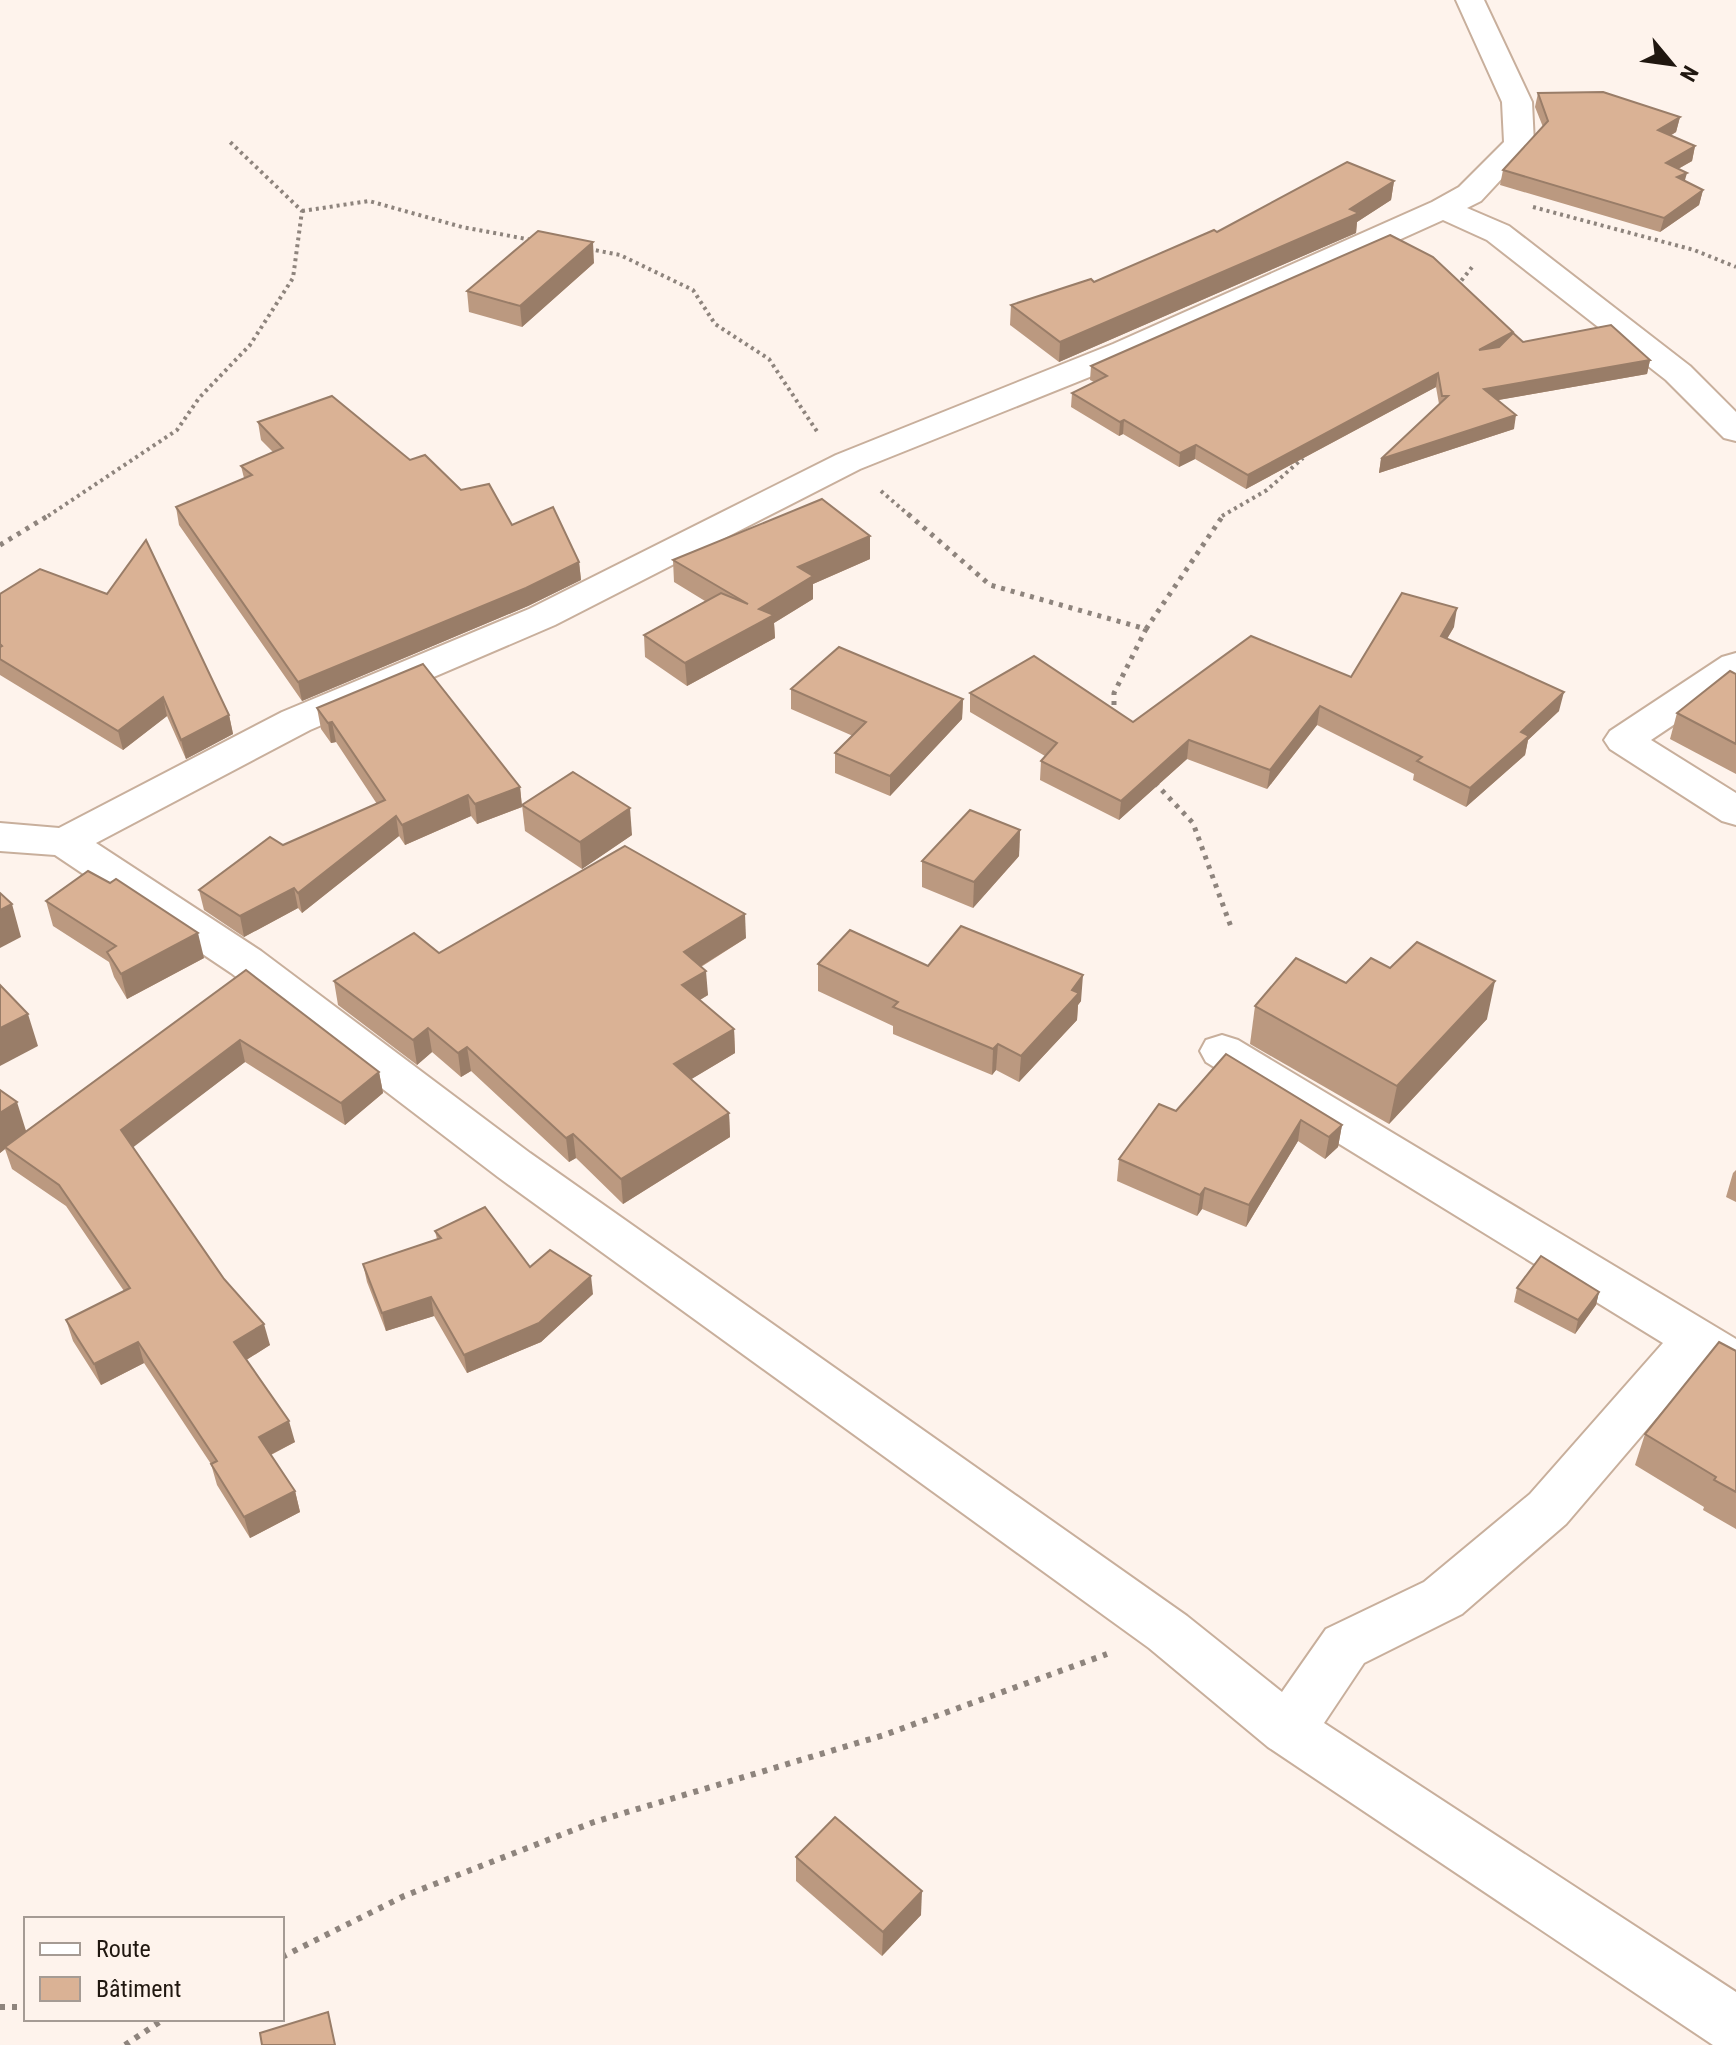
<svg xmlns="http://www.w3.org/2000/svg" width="1736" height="2045" font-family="'Roboto Condensed',sans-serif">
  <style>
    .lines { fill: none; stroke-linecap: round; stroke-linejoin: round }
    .minor-casing { stroke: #c8af9c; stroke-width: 4 }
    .path-far2 { stroke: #8e847d; stroke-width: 4; stroke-dasharray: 3 4; stroke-linecap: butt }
    .path-far1 { stroke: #8e847d; stroke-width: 5; stroke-dasharray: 4 6; stroke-linecap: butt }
    .path { stroke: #8e847d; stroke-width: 6; stroke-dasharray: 5 7; stroke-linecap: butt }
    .minor { fill: #fff; fill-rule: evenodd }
    .wall { fill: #bb9980 }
    .shaded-wall { fill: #997d68 }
    .building { fill: #dab295; stroke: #997d68; stroke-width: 2 }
  </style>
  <rect width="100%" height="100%" fill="#fef3ec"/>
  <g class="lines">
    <defs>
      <g id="minor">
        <path d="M1456,0H1484L1532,102L1534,144L1481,201L1467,208L1509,226L1690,366L1736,412V441L1724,438L1666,380L1487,240L1443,220L1137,358L860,469L555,625L310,730L96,843L261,951L530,1153L1187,1616L1282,1692L1326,1629L1424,1582L1530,1494L1663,1343L1206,1062L1200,1051L1206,1040L1222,1035L1238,1040L1736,1339V1383L1701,1366L1566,1524L1462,1614L1364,1663L1324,1723L1736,1992V2045H1713L1268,1747L1149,1648L498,1177L231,973L55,855L0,851V823L59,828L282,712L529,609L836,455L1113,344L1432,202L1459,187L1504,142L1502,102Z"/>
        <path d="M1736,653V683L1651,740L1736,793V825L1722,821L1610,749L1604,740L1610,731L1722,657Z"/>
      </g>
    </defs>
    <!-- minor casing -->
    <use href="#minor" class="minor-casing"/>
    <!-- path-far2 -->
    <g class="path-far2">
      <path d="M1533,207L1694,250L1736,267"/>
      <path d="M302,211L369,201L462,227L532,240"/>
      <path d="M589,249L620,255L693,290L715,324L769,359L818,433"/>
      <path d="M1457,286L1473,266"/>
      <path d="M881,491L910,516"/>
      <path d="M48,516L177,430L199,398L250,345L293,278L302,211L228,140"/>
      <path d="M1222,516L1267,490L1303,458"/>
    </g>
    <!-- path-far1 -->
    <g class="path-far1">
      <path d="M908,514L990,585L1146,629L1114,693V713"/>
      <path d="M0,545L51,514"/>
      <path d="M1146,629L1224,514"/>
      <path d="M1155,783L1193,823L1231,927"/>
    </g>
    <!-- path -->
    <g class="path">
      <path d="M282,1957L404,1896L594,1822L884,1735L1107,1654"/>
      <path d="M0,2007H26"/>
      <path d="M125,2045L164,2019"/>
    </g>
    <!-- minor -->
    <use href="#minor" class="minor"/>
  </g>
  <!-- wall -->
  <g class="wall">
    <path d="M1538,93L1680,117L1676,132L1670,136L1695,146L1692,161L1678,169L1685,181L1703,190L1699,205L1660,232L1500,185L1503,170L1543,127L1535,107Z"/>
    <path d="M1394,181L1391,200L1357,222L1356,233L1059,362L1010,325L1011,305L1094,282L1217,232Z"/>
    <path d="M594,263L522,327L469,312L467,291Z"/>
    <path d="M1523,342L1650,360L1647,374L1498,400L1514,429L1379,473L1381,459L1439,404L1436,387L1246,489L1195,459L1179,467L1123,434L1119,436L1071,407L1072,393L1094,382L1090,380L1091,366Z"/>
    <path d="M258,422L410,460L461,490L512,525L579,562L581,580L528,606L302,701L179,525L176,507L244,478L241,466L273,452L261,440Z"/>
    <path d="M870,559L813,584V599L774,623L775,638L687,686L645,657L644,635L705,601L674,582L673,560Z"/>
    <path d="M0,594L229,715L233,734L186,759L167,716L123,750L0,675Z"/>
    <path d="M1454,627L1447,639L1559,711L1528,740L1525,755L1466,807L1413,780L1414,774L1317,725L1267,789L1187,759L1119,820L1040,780L1041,761L1045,756L970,712V693L1133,722L1351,677Z"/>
    <path d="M1736,674V774L1670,739L1677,713Z"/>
    <path d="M791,689L963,699L962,719L890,796L835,773V753L853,736L791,709Z"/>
    <path d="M317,708L520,787L522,807L477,824L471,816L405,845L399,836L302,913L298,908L244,937L204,910L199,890L283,845L377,804L336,742L331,743L321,729Z"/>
    <path d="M522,805L632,835L582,869L525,831Z"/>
    <path d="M1020,830L1019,856L973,908L922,887V861Z"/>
    <path d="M46,901L204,958L127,999L114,977L109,962L53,926Z"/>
    <path d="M746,938L701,967L708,995L700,1000L734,1029L735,1053L691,1079L729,1113L730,1137L623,1204L576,1158L569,1162L471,1071L461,1077L432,1052L417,1065L338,1005L334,981L439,953Z"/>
    <path d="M818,964L928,966L1081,1001L1078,1005L1077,1020L1019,1082L996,1070L992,1075L893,1034V1026L818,991Z"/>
    <path d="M246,970L379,1072L383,1093L345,1125L245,1062L132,1147L270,1345L246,1360L295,1442L271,1455L295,1491L300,1512L250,1538L217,1485L211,1464L144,1363L101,1385L73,1341L66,1320L124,1291L66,1206L12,1169L5,1149L0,1153V1090L26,1131Z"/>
    <path d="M1346,983L1487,1019L1389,1124L1250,1044L1255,1006Z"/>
    <path d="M1226,1054L1342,1125L1338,1147L1325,1159L1298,1141L1246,1227L1202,1209L1197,1216L1117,1181L1119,1159L1176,1111Z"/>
    <path d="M1736,1170V1202L1726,1197L1733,1173Z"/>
    <path d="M435,1231L530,1267L593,1294L541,1342L467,1373L434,1316L386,1331L367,1282L363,1264L437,1239Z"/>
    <path d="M1517,1288L1599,1292L1596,1305L1575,1334L1514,1302Z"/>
    <path d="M1736,1351V1529L1703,1510L1704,1507L1635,1465L1645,1434Z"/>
    <path d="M796,1857L921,1915L882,1956L796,1881Z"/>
  </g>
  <!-- shaded-wall -->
  <g class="shaded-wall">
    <path d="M1680,117L1676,132L1654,145L1658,130Z"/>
    <path d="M1695,146L1692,161L1662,178L1666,163Z"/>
    <path d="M1687,173L1683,187L1677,177Z"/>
    <path d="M1394,181L1391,200L1357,222L1356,233L1059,362L1060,342L1350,209Z"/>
    <path d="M1703,190L1699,205L1660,232L1664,218Z"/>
    <path d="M593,242L594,263L522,327L520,306Z"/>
    <path d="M1513,332L1510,346L1479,350Z"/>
    <path d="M1650,360L1647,374L1481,403L1484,389Z"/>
    <path d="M1438,373L1436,387L1246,489L1248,475Z"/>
    <path d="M1516,415L1514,429L1379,473L1381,459Z"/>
    <path d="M1124,420L1123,434L1119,436L1120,422Z"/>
    <path d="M1196,445L1195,459L1179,467L1180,453Z"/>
    <path d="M870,536V559L813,584V599L774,623L775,638L687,686L685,663L759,609L798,567Z"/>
    <path d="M579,562L581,580L528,606L302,701L298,682Z"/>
    <path d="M1457,608L1454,627L1437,655L1441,636Z"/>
    <path d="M1564,692L1559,711L1528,740L1525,755L1466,807L1470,788L1521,732Z"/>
    <path d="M163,697L167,716L123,750L118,731Z"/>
    <path d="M963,699L962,719L890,796V776Z"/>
    <path d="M1320,706L1317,725L1267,789L1270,770Z"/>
    <path d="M229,715L233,734L186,759L181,740Z"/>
    <path d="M332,722L336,742L331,743L328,723Z"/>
    <path d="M1189,740L1187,759L1119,820L1121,801Z"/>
    <path d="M520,787L522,807L477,824L475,804Z"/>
    <path d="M468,795L471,816L405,845L402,825Z"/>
    <path d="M630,808L632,835L582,869L580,842Z"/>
    <path d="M396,816L399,836L302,913L298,893Z"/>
    <path d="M1020,830L1019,856L973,908L974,882Z"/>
    <path d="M294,888L298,908L244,937L240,916Z"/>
    <path d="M12,904L21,937L0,948V910Z"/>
    <path d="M745,914L746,938L685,976L684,952Z"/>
    <path d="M198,933L204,958L127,999L121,974Z"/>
    <path d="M706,971L708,995L684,1009L682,985Z"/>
    <path d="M1083,975L1081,1001L1078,1005L1077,1020L1019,1082L1021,1056Z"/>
    <path d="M1495,981L1487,1019L1389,1124L1397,1086Z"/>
    <path d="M28,1014L38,1046L0,1066V1028Z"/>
    <path d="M428,1028L432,1052L417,1065L413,1040Z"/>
    <path d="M734,1029L735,1053L675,1089L674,1064Z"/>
    <path d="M240,1040L245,1062L127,1152L121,1130Z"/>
    <path d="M998,1044L996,1070L992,1075L993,1049Z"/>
    <path d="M467,1047L471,1071L461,1077L458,1053Z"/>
    <path d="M379,1072L383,1093L345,1125L341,1103Z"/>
    <path d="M17,1102L27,1134L5,1147V1149L0,1153V1113Z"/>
    <path d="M729,1113L730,1137L623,1204L621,1179Z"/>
    <path d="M1301,1120L1298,1141L1246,1227L1249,1205Z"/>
    <path d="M1342,1125L1338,1147L1325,1159L1329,1137Z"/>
    <path d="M573,1134L576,1158L569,1162L566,1138Z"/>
    <path d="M1205,1188L1202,1209L1197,1216L1200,1195Z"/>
    <path d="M591,1276L593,1294L541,1342L467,1373L464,1355Z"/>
    <path d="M1599,1292L1596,1305L1575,1334L1578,1320Z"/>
    <path d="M431,1297L434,1316L386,1331L382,1313Z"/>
    <path d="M264,1324L270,1345L240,1364L234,1342Z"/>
    <path d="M138,1342L144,1363L101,1385L94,1364Z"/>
    <path d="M289,1421L295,1442L264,1458L259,1437Z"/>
    <path d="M295,1491L300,1512L250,1538L244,1517Z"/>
    <path d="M922,1891L921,1915L882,1956L883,1932Z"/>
  </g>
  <!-- building -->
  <g class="building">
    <path d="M1603,92L1680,117L1658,130L1695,146L1666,163L1687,173L1677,177L1703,190L1664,218L1503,170L1548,121L1538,93Z"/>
    <path d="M1347,162L1394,181L1350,209L1359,213L1060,342L1011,305L1091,279L1094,282L1214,230L1217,232Z"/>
    <path d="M538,231L593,242L520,306L467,291Z"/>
    <path d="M1390,235L1433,257L1513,332L1479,350L1499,347L1513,333L1523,342L1611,325L1650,360L1484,389L1516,415L1381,459L1448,396H1442L1438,373L1248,475L1196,445L1180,453L1124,420L1120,422L1072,393L1107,376L1091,366Z"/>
    <path d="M332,396L410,460L425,455L461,490L489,484L512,525L553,507L579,562L526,588L298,682L176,507L252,475L241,466L283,448L258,422Z"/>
    <path d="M822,499L870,536L798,567L813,576L759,609L774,615L685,663L644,635L721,593L748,604L673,560Z"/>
    <path d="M146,540L229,715L181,740L163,697L118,731L0,659V647L2,646L0,644V594L40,569L107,594Z"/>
    <path d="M1402,593L1457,608L1441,636L1564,692L1521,732L1529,736L1470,788L1417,761L1422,757L1320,706L1270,770L1189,740L1121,801L1041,761L1057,743L970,693L1034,656L1133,722L1251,636L1351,677Z"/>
    <path d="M839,647L963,699L890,776L835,753L866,722L791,689Z"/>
    <path d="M423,664L520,787L475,804L468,795L402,825L396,816L298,893L294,888L240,916L199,890L270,837L283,845L385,800L332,722L328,723L317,708Z"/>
    <path d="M1730,671L1736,674V744L1677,713Z"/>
    <path d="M573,772L630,808L580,842L522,805Z"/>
    <path d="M970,810L1020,830L974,882L922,861Z"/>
    <path d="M625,846L745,914L684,952L706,971L682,985L734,1029L674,1064L729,1113L621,1179L573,1134L566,1138L467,1047L458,1053L428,1028L413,1040L334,981L414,933L439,953Z"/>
    <path d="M88,871L110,883L116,879L198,933L121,974L107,952L116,946L46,901Z"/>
    <path d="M0,893L12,904L0,910Z"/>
    <path d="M961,926L1083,975L1072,990L1079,993L1021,1056L998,1044L993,1049L893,1007L898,1002L818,964L850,930L928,966Z"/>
    <path d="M1417,942L1495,981L1397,1086L1255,1006L1296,958L1346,983L1371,958L1390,968Z"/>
    <path d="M246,970L379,1072L341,1103L240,1040L121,1130L224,1279L264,1324L234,1342L289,1421L259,1437L295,1491L244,1517L211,1464L217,1461L138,1342L94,1364L66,1320L130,1288L59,1185L5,1147Z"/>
    <path d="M0,985L28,1014L0,1028Z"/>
    <path d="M1226,1054L1342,1125L1329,1137L1301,1120L1249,1205L1205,1188L1200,1195L1119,1159L1159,1104L1176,1111Z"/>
    <path d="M0,1090L17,1102L0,1113Z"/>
    <path d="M485,1207L530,1267L550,1250L591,1276L539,1323L464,1355L431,1297L382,1313L363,1264L441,1238L435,1231Z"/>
    <path d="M1541,1256L1599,1292L1578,1320L1517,1288Z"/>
    <path d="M1719,1342L1736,1351V1492L1714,1480L1716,1477L1645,1434Z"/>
    <path d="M835,1817L922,1891L883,1932L796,1857Z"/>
    <path d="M328,2012L335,2045H262L260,2033Z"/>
  </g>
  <!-- legend -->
  <rect x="24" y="1917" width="260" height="104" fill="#fef3ec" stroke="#a59b94" stroke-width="2"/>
  <rect x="40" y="1943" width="40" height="12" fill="#ffffff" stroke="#a59b94" stroke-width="2"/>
  <text x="96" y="1957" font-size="24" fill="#201710">Route</text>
  <rect x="40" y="1977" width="40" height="24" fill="#dab295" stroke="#a59b94" stroke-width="2"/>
  <text x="96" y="1997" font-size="24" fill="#201710">Bâtiment</text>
  <!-- north arrow -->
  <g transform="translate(1672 64) rotate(119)" stroke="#fef3ec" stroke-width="6" paint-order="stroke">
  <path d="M0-6L14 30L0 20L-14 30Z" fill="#201710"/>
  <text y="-12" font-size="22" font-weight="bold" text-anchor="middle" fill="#201710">N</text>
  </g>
</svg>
